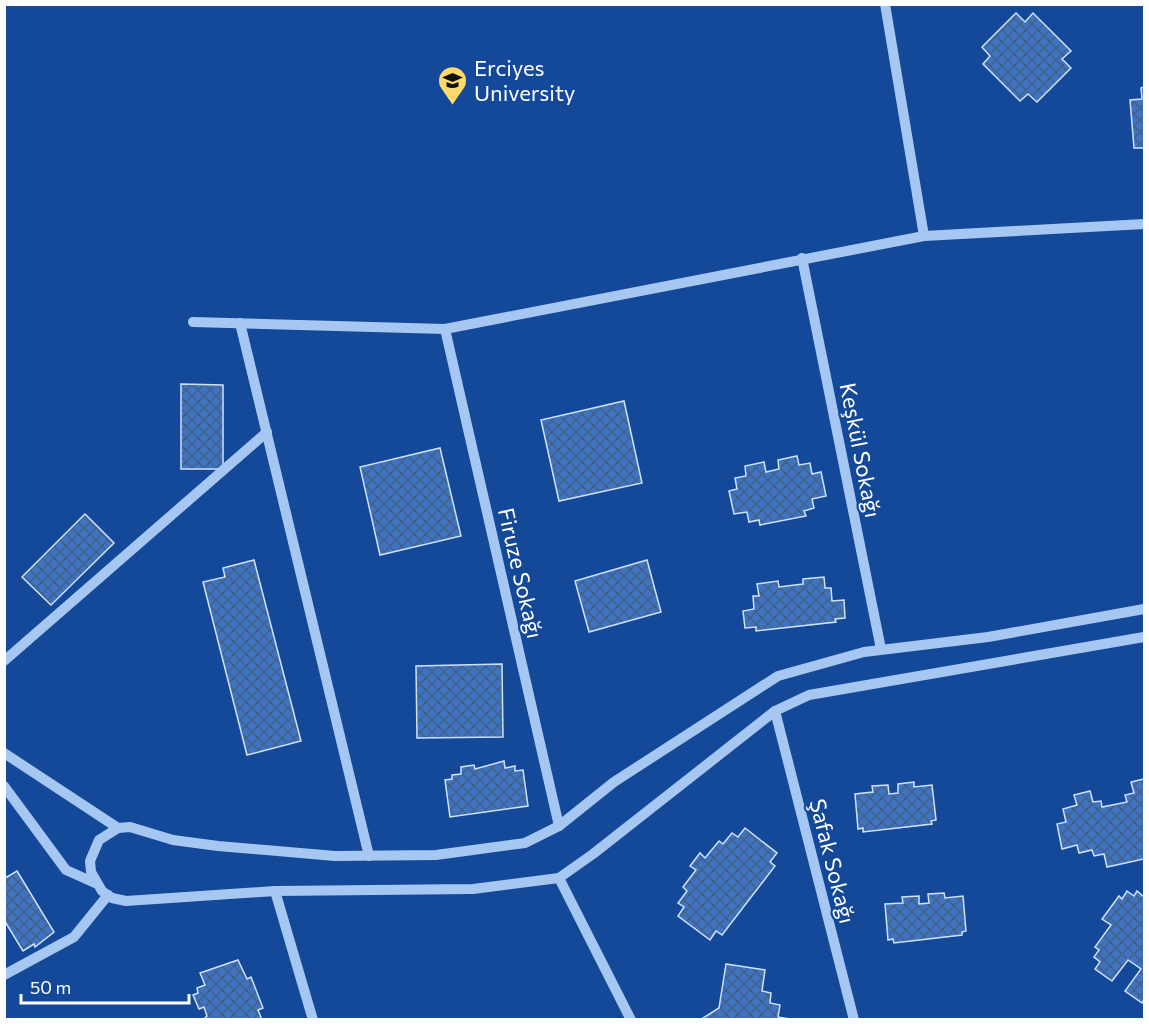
<svg xmlns="http://www.w3.org/2000/svg" width="1149" height="1024" font-family="Commissioner,sans-serif">
  <style>
    .building { fill: url(#building-cross-hatch); stroke: #cfe2fd; stroke-width: 1.5 }
    .lines { fill: none; stroke-linecap: round; stroke-linejoin: round }
    .minor { stroke: #a7c7f3; stroke-width: 10 }
    .labels { text-anchor: middle; dominant-baseline: central; stroke-width: 4.5; stroke-linejoin: round; paint-order: stroke }
    .poi-label { font-size: 22px; fill: #fff; stroke: #144999; text-anchor: start }
    .street-label { font-size: 22px; fill: #fff; stroke: #144999 }
  </style>
  <defs>
    <pattern id="building-cross-hatch" width="8" height="8" patternUnits="userSpaceOnUse" patternTransform="scale(1.5)"><rect width="8" height="8" fill="#3d73c1"/><path d="M0 0l8 8M0 8l8-8" fill="none" stroke="#446086"/></pattern>
  </defs>
  <rect width="100%" height="100%" fill="#144999"/>
  <!-- building -->
  <g class="building">
    <path d="M1016,13L1025,22L1033,13L1071,51L1062,59L1071,68L1037,102L1028,94L1020,101L983,64L990,56L982,47Z"/>
    <path d="M1144,87V148H1134L1130,100L1142,99L1141,88Z"/>
    <path d="M181,384L223,385V469H181Z"/>
    <path d="M624,401L642,483L559,501L541,420Z"/>
    <path d="M440,448L461,536L380,555L360,467Z"/>
    <path d="M797,456L799,465L810,463L812,474L821,472L826,496L812,499L814,508L804,511L806,516L760,525L759,520L749,522L747,512L734,514L729,491L737,489L735,478L746,476L745,466L764,462L766,472L779,469L778,460Z"/>
    <path d="M85,514L114,543L51,605L22,577Z"/>
    <path d="M254,560L301,741L247,755L203,582L225,577L223,568Z"/>
    <path d="M647,560L661,612L589,632L575,581Z"/>
    <path d="M824,577L825,588H831L832,601L844,600L845,618L835,619L836,622L756,631V627L745,628L743,611L754,609L753,596H759L757,584L778,581L779,587L803,584V579Z"/>
    <path d="M502,664L503,737L417,738L416,666Z"/>
    <path d="M504,761L505,768L515,766V771L523,770L528,806L450,817L445,780L452,779V775L461,774V767L474,765L475,769Z"/>
    <path d="M1144,779V859L1107,867L1104,854L1094,856L1092,850L1079,853L1077,845L1062,849L1057,824L1066,822L1063,809L1077,805L1074,795L1090,791L1093,802L1101,801L1102,807L1127,802L1125,795L1134,793L1131,782Z"/>
    <path d="M914,782V787L932,785L936,820L931,821L932,824L863,832V828L858,829L855,794L873,792L872,786L888,785L889,794L898,793V784Z"/>
    <path d="M745,828L777,853L770,862L775,866L722,935L716,931L710,940L678,916L684,907L678,903L687,891L683,887L696,870L690,866L700,853L705,858L719,841L723,844L732,833L738,837Z"/>
    <path d="M17,871L54,932L35,947L34,944L23,951L4,920V875L7,877Z"/>
    <path d="M1127,891L1134,896L1137,891L1144,897V1000L1142,1003L1125,991L1141,969L1128,960L1112,981L1095,969L1100,962L1094,957L1099,950L1095,947L1111,925L1102,919L1119,896L1122,899Z"/>
    <path d="M944,893L945,898L963,896L966,931L962,932V935L894,943L893,939L888,940L885,904L903,903L902,897L919,896V904L929,903L928,894Z"/>
    <path d="M238,960L247,979L251,977L263,1008L258,1010L262,1020H203L207,1016L204,1007L199,1009L193,995L198,993L197,988L205,985L200,973Z"/>
    <path d="M726,964L765,970L762,991L771,993L770,1003L780,1005L778,1017L796,1020H700L719,1008Z"/>
  </g>
  <g class="lines">
    <!-- minor -->
    <g class="minor">
      <path d="M885,4L924,236L1144,224"/>
      <path d="M802,258L881,649"/>
      <path d="M193,322L445,329L924,236"/>
      <path d="M240,323L369,856"/>
      <path d="M445,329L559,826"/>
      <path d="M1144,609L988,637L864,652L778,676L614,782L559,826L525,843L436,855L335,856L218,846L173,840L130,827L118,828L99,840L90,861L91,872L102,891L112,898L126,901L275,891L473,889L559,878L593,854L775,711L809,695L1144,637"/>
      <path d="M4,661L267,432"/>
      <path d="M775,711L854,1020"/>
      <path d="M4,753L118,828"/>
      <path d="M4,786L66,870L95,883"/>
      <path d="M559,878L631,1020"/>
      <path d="M275,891L313,1020"/>
      <path d="M4,975L74,937L108,895"/>
    </g>
  </g>
  <!-- icons -->
  <defs>
    <symbol id="university-pin" viewBox="-11 -11 22 30"><path d="M0 17L-7.5 6A9.5 9.5 0 1 1 7.5 6Z" fill="#ffd969" stroke="#144999"/><path d="M0-5L7-2L0 1L-7-2ZM-4 1L0 2.5L4 1V4Q0 6-4 4Z" fill="#111"/></symbol>
  </defs>
  <g fill-rule="evenodd">
    <use href="#university-pin" x="436" y="64" width="33" height="45"/>
  </g>
  <g class="labels">
    <!-- poi labels -->
    <g class="poi-label">
      <text x="474" y="67">Erciyes<tspan x="474" dy="25">University</tspan></text>
    </g>
    <!-- street labels -->
    <g class="street-label">
      <text transform="translate(861 450) rotate(79)">Keşkül Sokağı</text>
      <text transform="translate(521 573) rotate(77)">Firuze Sokağı</text>
      <text transform="translate(833 861) rotate(76)">Şafak Sokağı</text>
    </g>
  </g>
  <!-- border -->
  <rect width="1149" height="1024" fill="none" stroke="#ffffff" stroke-width="12"/>
  <!-- scale -->
  <path d="M21 994v9h168v-9" fill="none" stroke="#ffffff" stroke-width="3"/>
  <text x="30" y="994" font-size="18" fill="#ffffff" stroke="#144999" stroke-width="4.5" paint-order="stroke">50 m</text>
</svg>
